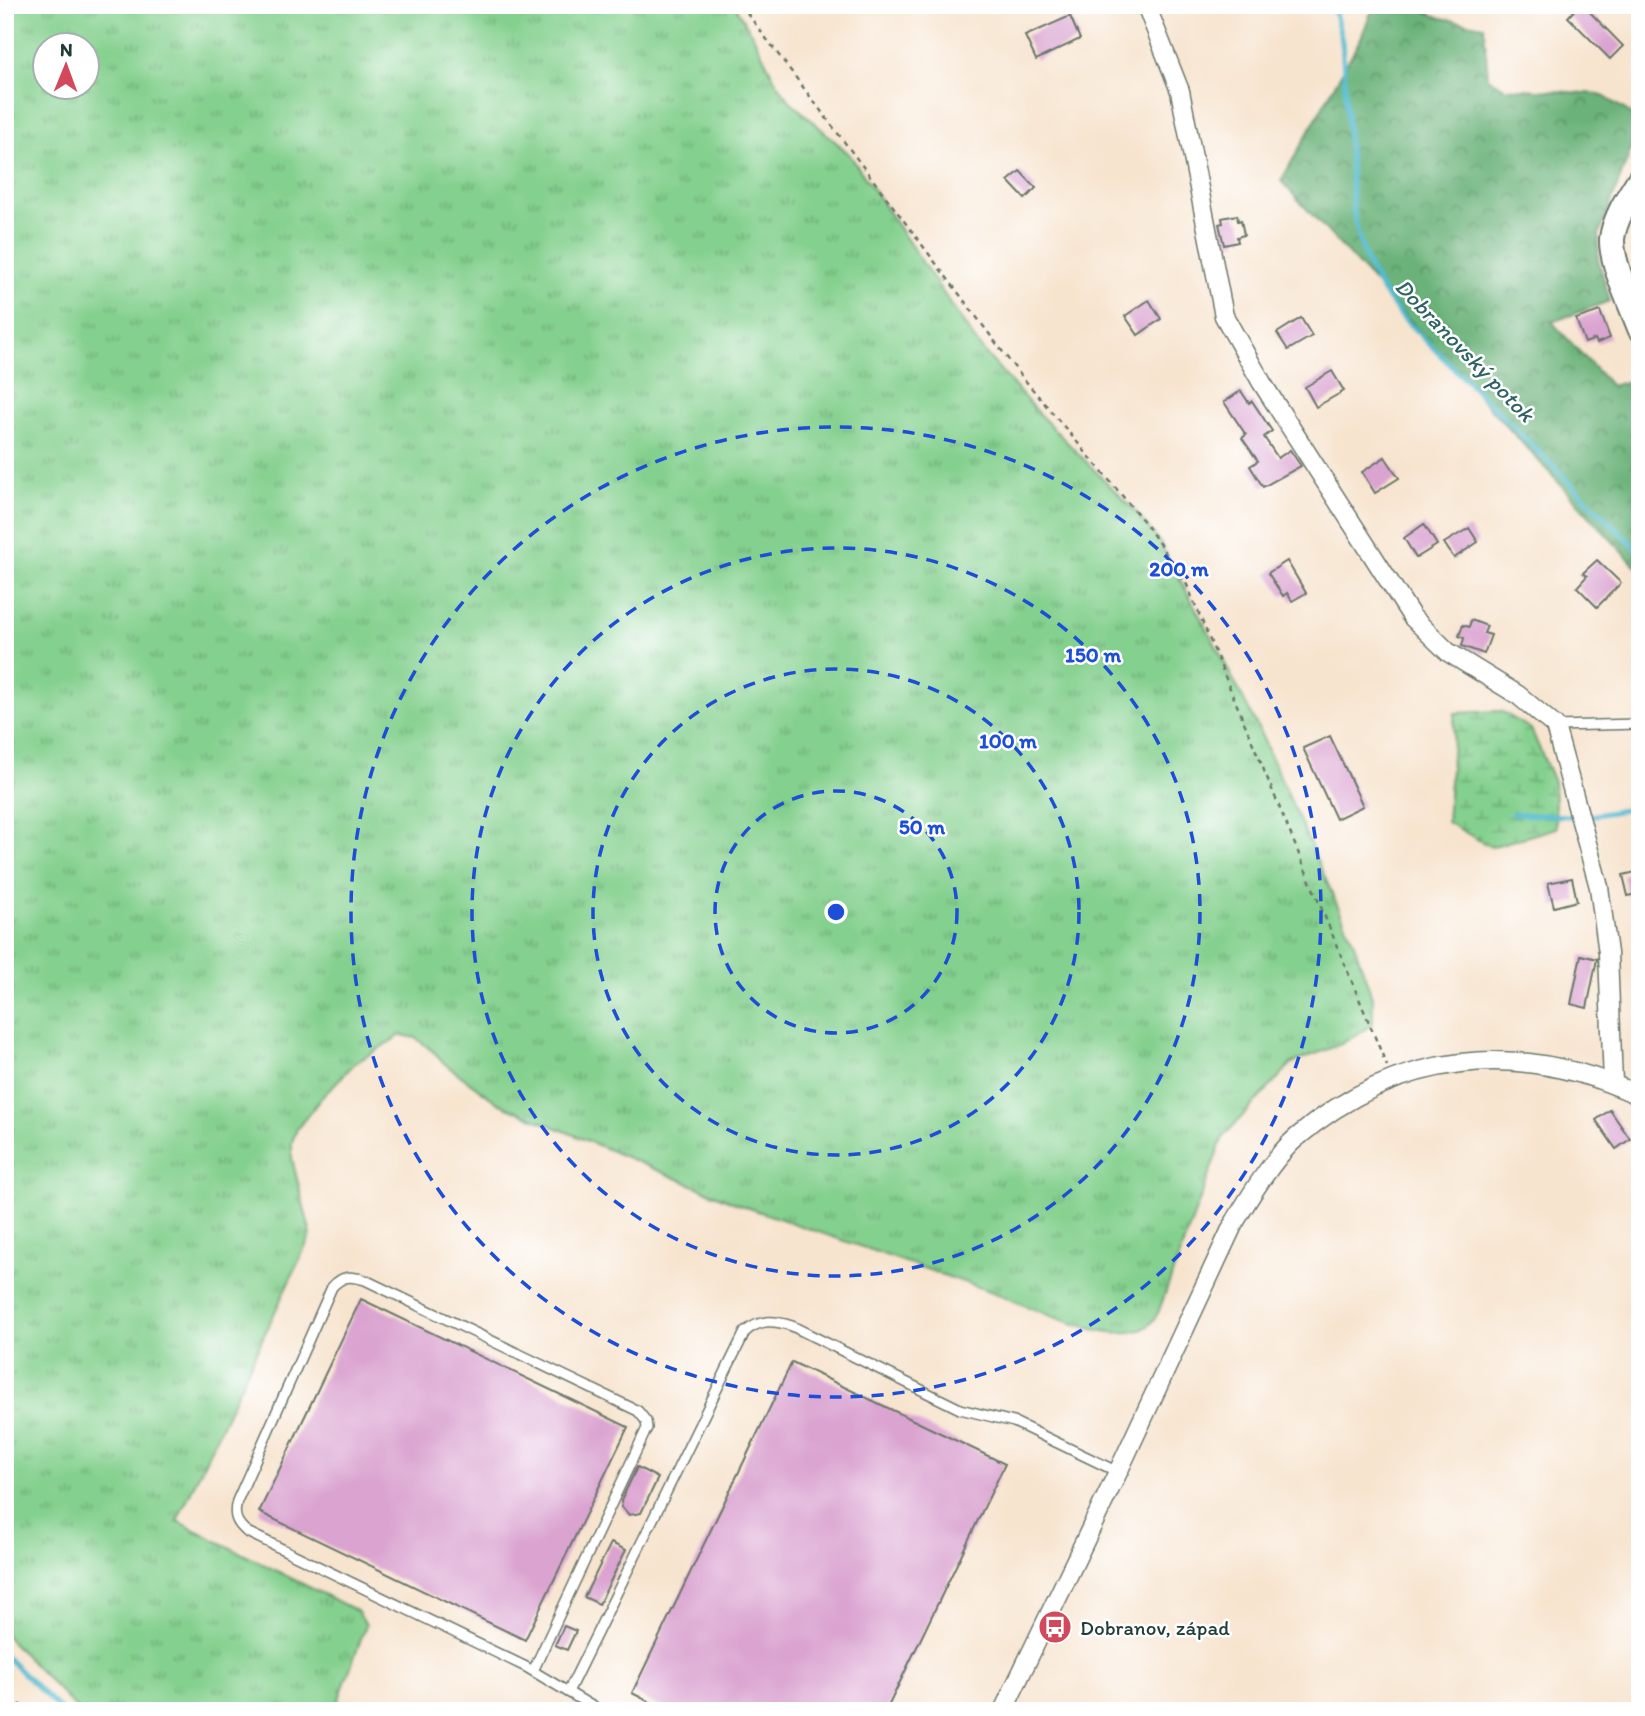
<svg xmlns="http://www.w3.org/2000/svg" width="1645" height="1716" font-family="Itim,sans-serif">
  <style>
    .grass { fill: url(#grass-tufts); stroke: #528661; stroke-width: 2; fill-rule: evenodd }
    .forest { fill: url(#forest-crowns); stroke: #457856; stroke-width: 2 }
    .wetland { fill: url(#wetland-marsh); stroke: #528661; stroke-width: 2 }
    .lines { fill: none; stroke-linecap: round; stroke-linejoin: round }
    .stream { stroke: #53bbd1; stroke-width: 5 }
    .building { fill: #daa3d0 }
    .lane-casing { stroke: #6b776a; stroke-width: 12 }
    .street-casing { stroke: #6b776a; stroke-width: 21 }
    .secondary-casing { stroke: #6b776a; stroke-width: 28 }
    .path { stroke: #6b776a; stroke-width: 2.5; stroke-dasharray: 5 5; stroke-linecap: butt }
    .lane { stroke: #fff; stroke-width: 9 }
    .street { stroke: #fff; stroke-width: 18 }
    .secondary { stroke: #fff; stroke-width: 24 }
    .ring { fill: none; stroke: #1d4ed8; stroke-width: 3.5; stroke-dasharray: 12 9 }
    .labels { text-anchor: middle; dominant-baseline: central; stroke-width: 5; stroke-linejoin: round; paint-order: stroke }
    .poi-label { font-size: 21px; fill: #1f3d34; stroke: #fff; text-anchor: start }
    .water-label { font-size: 23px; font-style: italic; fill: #2f6363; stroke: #fff }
    .centre { fill: #1d4ed8; stroke: #fff; stroke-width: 3.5 }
    .ring-label { font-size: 21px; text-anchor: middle; font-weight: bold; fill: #1d4ed8; stroke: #fff; stroke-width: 5; stroke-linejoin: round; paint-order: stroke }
  </style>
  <defs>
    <pattern id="grass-tufts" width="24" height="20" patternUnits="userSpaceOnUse" patternTransform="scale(1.75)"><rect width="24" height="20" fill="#84d08e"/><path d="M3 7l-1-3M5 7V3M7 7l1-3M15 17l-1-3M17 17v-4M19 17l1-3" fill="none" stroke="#6baa75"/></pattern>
    <pattern id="forest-crowns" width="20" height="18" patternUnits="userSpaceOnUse" patternTransform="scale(1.75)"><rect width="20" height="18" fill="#6bb279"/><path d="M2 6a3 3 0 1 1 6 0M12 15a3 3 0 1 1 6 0" fill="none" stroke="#579264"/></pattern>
    <pattern id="wetland-marsh" width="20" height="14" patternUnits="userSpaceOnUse" patternTransform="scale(1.75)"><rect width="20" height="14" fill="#84d08e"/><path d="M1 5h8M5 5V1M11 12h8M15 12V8" fill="none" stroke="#6baa75"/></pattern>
  </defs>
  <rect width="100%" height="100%" fill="#fff"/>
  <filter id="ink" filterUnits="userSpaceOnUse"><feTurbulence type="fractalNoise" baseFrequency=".0143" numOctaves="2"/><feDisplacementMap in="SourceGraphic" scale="14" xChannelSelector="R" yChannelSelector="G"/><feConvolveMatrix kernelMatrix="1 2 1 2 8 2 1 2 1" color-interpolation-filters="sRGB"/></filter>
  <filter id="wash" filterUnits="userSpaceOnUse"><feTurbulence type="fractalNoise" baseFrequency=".00686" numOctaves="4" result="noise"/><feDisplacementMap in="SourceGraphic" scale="28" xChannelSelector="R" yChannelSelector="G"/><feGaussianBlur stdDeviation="1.57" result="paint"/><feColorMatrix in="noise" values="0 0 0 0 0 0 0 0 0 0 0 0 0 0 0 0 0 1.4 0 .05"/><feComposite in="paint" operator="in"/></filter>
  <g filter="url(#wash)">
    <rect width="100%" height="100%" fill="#f7e4cf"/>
    <!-- grass -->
    <path class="grass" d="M5,5H734L752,34L774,78L789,100L849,154L979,346L1038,413L1134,510L1159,541L1212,638L1259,730L1352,938L1373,1000V1024L1341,1044L1292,1063L1223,1137L1158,1313C1155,1318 1152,1323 1148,1326C1117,1348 1032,1309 1001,1295L740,1205L498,1103L445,1064L435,1053L416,1038L401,1035L354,1064L323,1096L297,1129L292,1142V1159L311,1235L177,1521L357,1611L366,1625L336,1707L344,1711H79L5,1635ZM46,46H88V88H46Z"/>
    <!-- forest -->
    <path class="forest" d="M1374,5H1408L1441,18L1484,26L1488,78L1505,88L1600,94L1640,119V125L1599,235L1598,259L1610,301L1552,322L1611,386L1640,378V571L1281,181L1361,38Z"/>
    <!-- wetland -->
    <path class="wetland" d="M1501,711L1531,729L1554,782L1556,828L1491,847L1447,822L1455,713Z"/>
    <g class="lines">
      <!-- stream -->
      <g class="stream">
        <path d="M1333,5L1342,41L1353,210C1362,260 1372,281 1404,319L1640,552"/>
        <path d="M1512,814L1572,816"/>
        <path d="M1590,816L1640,807"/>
        <path d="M5,1656L62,1711"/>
      </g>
    </g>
    <g id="blocks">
      <!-- building -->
      <g class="building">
        <path d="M1579,5H1583L1623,46L1610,59L1568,17Z"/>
        <path d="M1070,16L1080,39L1036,60L1025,36Z"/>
        <path d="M1020,171L1036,188L1025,199L1008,181Z"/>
        <path d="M1237,215L1238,221L1241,220L1244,235L1237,237L1238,242L1224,245L1219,224L1223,223L1222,218Z"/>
        <path d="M1149,300L1161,319L1138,335L1125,316Z"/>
        <path d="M1600,311L1610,338L1597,343L1595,339L1585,343L1576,319Z"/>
        <path d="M1301,318L1312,336L1288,350L1277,333Z"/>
        <path d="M1332,371L1344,391L1316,407L1305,387Z"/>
        <path d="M1241,391L1249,403L1252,401L1272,431L1264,437L1278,458L1290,450L1301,466L1263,487L1250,466L1258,461L1242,438L1246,435L1224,402Z"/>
        <path d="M1385,457L1399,478L1375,493L1362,472Z"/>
        <path d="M1424,524L1437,545L1416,558L1404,538Z"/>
        <path d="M1469,528L1478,542L1454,558L1444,543Z"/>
        <path d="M1597,560L1621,583L1597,607L1577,587L1587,576L1583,573Z"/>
        <path d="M1287,561L1306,593L1292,601L1287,593L1283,596L1268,573Z"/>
        <path d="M1471,620L1487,626L1484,633L1491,635L1484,654L1462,646L1464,638L1459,636L1463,625L1469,627Z"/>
        <path d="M1330,736L1363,806L1336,819L1303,748Z"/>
        <path d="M1640,871V893L1628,896L1623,875Z"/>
        <path d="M1572,878L1577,901L1554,907L1548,883Z"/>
        <path d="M1581,955L1597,959L1587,1008L1571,1004Z"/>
        <path d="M1610,1110L1630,1139L1616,1149L1596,1120Z"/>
        <path d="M361,1299L628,1427L525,1640L259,1512Z"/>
        <path d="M792,1362L1005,1464L886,1711H668L632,1693Z"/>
        <path d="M637,1467L658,1478L641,1513L629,1515L622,1507L621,1501Z"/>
        <path d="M611,1543L626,1550L599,1604L584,1597Z"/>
        <path d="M564,1626L576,1631L567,1650L555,1645Z"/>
      </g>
    </g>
  </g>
  <g filter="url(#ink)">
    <use href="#blocks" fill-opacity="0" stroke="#6b776a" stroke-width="2"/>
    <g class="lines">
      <defs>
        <g id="lane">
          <path d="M1555,726L1640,724"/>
          <path d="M533,1671L647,1428L646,1421L638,1411L365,1280C350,1276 343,1275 332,1287L237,1501C233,1515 236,1523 247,1532L526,1667L600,1711"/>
          <path d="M568,1692L745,1332C760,1319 773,1320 792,1326L960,1409L1014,1422L1118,1472"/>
        </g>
        <g id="street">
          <path d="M1146,5L1180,91L1224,316L1262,383L1412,617L1448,652L1518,695L1555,726L1599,887L1608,953L1613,1083"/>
          <path d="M1003,1711L1118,1472L1233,1225C1248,1199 1273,1158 1296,1138C1398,1051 1519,1039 1640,1096"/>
        </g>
        <path id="secondary" d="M1640,179C1629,196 1614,219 1612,239C1611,263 1631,304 1640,328"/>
      </defs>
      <!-- lane casing -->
      <use href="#lane" class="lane-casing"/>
      <!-- street casing -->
      <use href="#street" class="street-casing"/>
      <!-- secondary casing -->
      <use href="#secondary" class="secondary-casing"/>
      <!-- path -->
      <g class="path">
        <path d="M741,5L1018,372L1146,524L1187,585L1387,1066"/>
        <path d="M5,1690L27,1711"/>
      </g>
      <!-- lane -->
      <use href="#lane" class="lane"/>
      <!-- street -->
      <use href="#street" class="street"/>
      <!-- secondary -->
      <use href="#secondary" class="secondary"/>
    </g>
  </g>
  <!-- distance rings -->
  <g class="ring">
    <circle cx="836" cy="912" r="121"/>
    <circle cx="836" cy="912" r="243"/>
    <circle cx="836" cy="912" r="364"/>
    <circle cx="836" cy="912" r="485"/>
  </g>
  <!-- icons -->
  <defs>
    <symbol id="bus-disc" viewBox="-11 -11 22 22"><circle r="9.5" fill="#d1495b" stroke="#fff"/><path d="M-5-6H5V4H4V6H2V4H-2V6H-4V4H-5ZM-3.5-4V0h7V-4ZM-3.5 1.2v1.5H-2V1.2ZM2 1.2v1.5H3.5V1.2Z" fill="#fff"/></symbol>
  </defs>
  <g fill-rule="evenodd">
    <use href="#bus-disc" x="1036" y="1608" width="38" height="38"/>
  </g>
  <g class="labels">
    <!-- poi labels -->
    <g class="poi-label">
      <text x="1080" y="1627">Dobranov, západ</text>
    </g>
    <!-- water labels -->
    <g class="water-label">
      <text transform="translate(1465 350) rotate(46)">Dobranovský potok</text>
    </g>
  </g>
  <circle cx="836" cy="912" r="10" class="centre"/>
  <g class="ring-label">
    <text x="1179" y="576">200 m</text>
    <text x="1093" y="662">150 m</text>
    <text x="1008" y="748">100 m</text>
    <text x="922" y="834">50 m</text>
  </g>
  <!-- margin -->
  <rect width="1645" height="1716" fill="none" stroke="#fff" stroke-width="28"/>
  <!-- north arrow -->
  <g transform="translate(66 66) rotate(1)"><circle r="33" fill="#ffffff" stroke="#a5b1ae" stroke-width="2"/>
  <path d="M0-5L12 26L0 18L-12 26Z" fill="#d1495b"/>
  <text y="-10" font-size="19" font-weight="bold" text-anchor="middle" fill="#1f3d34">N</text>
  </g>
</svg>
